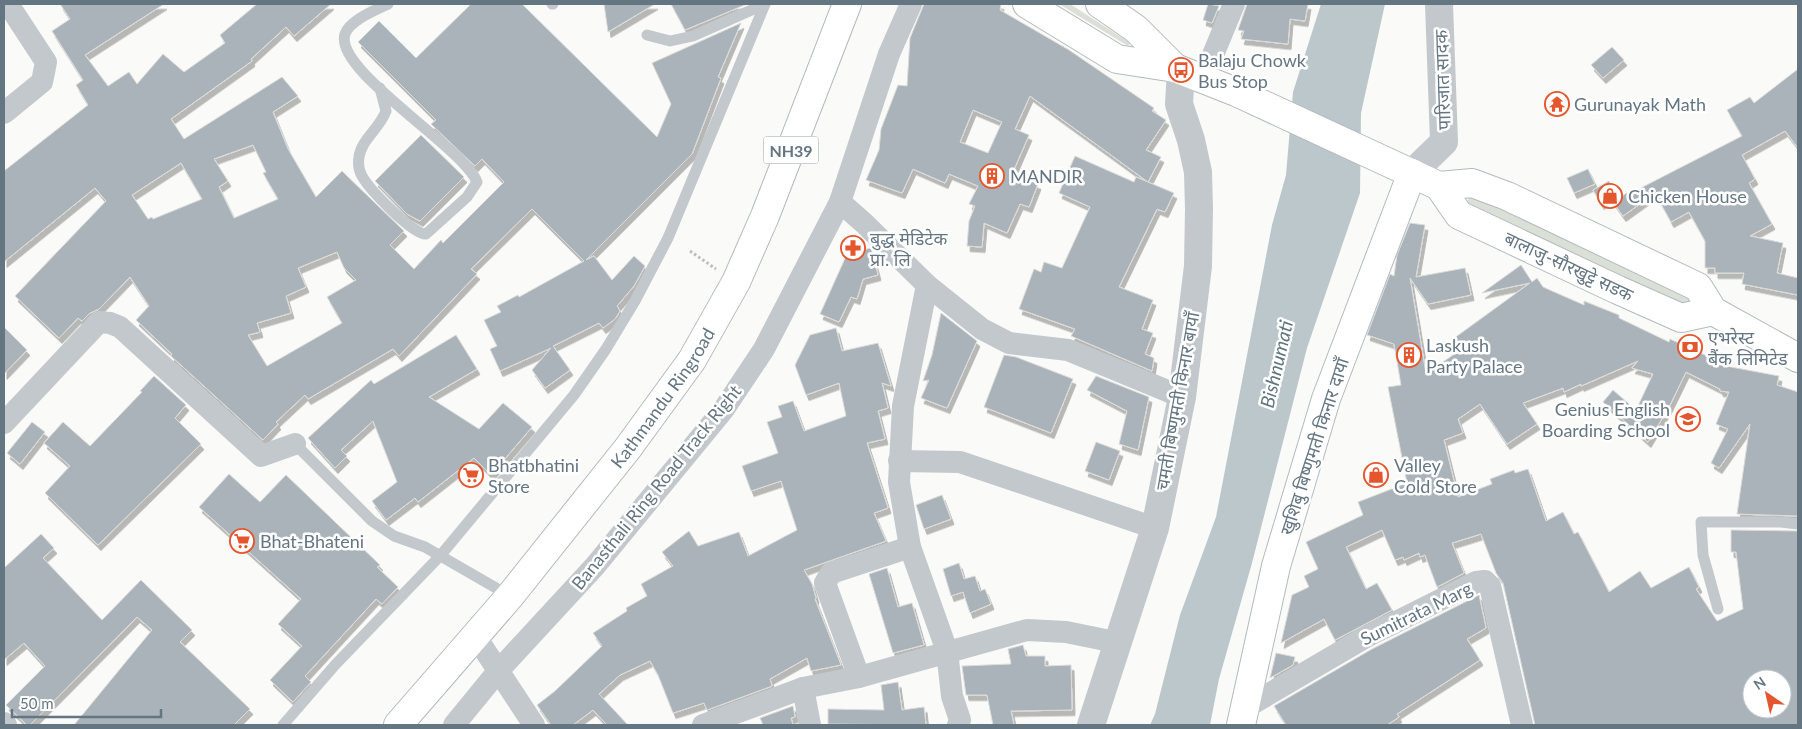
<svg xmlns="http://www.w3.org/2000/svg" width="1802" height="729" font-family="Lato,'Noto Sans Devanagari',sans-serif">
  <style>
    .green { fill: #dadfd7 }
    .water { fill: #bbc7cb }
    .building { fill: #aab3b9; stroke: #dcdcda; fill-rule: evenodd; filter: url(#shadow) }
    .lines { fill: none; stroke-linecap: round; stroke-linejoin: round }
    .secondary-casing { stroke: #b3babf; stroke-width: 30 }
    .primary-casing { stroke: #b5babe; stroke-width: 30 }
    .trunk-casing { stroke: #b4b9bd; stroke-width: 30 }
    .path { stroke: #bbbfc2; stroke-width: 3; stroke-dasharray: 2.5 2.5; stroke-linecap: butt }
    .service { stroke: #c3c8cc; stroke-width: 11 }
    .minor { stroke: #c3c8cc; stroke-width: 22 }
    .tertiary { stroke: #c3c8cc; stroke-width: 28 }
    .secondary { stroke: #fff; stroke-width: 28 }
    .primary { stroke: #fff; stroke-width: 28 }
    .trunk { stroke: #fff; stroke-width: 28 }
    .labels { text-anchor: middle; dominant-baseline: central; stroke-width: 5; stroke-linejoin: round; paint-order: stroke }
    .shield { fill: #fff; stroke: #939fa8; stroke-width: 1 }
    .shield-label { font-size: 16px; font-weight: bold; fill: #657683 }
    .poi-label { font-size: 18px; fill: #657683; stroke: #fff; text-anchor: start }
    .street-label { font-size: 18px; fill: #657683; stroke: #fff }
    .water-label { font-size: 19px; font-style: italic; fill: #60757c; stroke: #fff }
  </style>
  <defs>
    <filter id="shadow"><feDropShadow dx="3" dy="5.5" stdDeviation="0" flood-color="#0004"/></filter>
  </defs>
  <rect width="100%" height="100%" fill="#fafaf8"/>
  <!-- green -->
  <g class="green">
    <path d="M1059,4H1070L1130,43L1128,46Z"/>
    <path d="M1470,195L1694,295L1688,307L1466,204Z"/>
  </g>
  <!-- water -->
  <path class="water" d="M1321,4H1385L1361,113L1360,193L1307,348L1252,563L1219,679L1210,725H1150L1155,714L1180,615L1216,517L1272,225L1286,175L1293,92Z"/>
  <!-- building -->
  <g class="building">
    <path d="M60,4H164L85,55L108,86L129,72L137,84L163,54L184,72L225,43L220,35L257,4H331L294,36L286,27L251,59L252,61L171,119L184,139L282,77L298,96L273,112L288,149L316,197L342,171L404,231L390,245L414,269L441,240L443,243L504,182L482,159L475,166L431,124L436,120L358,42L379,21L416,58L471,4H522L657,137L671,104L652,63L741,23L718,77L721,78L692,154L586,260L594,256L612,280L634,256L645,266L634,286L617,306L620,311L615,319L603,328L599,323L553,346L570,370L545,388L532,370L551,348L500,371L490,349L497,346L484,320L501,312L497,306L518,295L519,297L584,261L532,209L471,269L477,274L399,356L393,349L308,399L305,395L276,422L278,424L263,440L171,356L172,354L136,320L149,306L130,277L99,309L90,313L82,321L78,318L59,338L15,296L106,201L95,188L4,262V171L88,105L76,85L83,80L52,31L70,19ZM253,145L266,172L263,173L278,199L234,218L219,187L228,181L214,159ZM181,163L202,199L153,219L152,217L148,219L132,195ZM337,252L344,268L356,280L327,297L342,323L267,366L248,335L260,332L257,323L291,313L286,296L306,287L298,268Z"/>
    <path d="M604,4H655L608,32Z"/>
    <path d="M671,4H747L685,30Z"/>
    <path d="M924,4H1001L1000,10L1069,50L1154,108L1152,111L1166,120L1146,150L1161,157L1148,182L1030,96L1015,129L1029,135L1012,174L1038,184L1029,207L1020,204L1007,233L984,223L982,247L967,246L969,221L975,206L969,204L978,186L949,174L945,183L913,169L902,193L866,180L879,150L881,129L898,85L907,86L910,38ZM973,110L1002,122L988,153L960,142Z"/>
    <path d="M1208,4L1219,6L1212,23L1203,20Z"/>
    <path d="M1247,4H1308L1305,21L1290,19L1288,44L1241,39L1244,31L1238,30Z"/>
    <path d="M1612,47L1624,60L1603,78L1591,65Z"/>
    <path d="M1798,69V148L1785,131L1742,155L1755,179L1749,183L1772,224L1750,236L1783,243L1777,273L1798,278V295L1742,284L1744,273H1715V268H1705V241L1689,212L1671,222L1655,193L1623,216L1613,202L1628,192L1629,194L1742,136L1727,110L1750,97L1754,103Z"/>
    <path d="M421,135L464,177L420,221L407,214L375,181Z"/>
    <path d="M1075,156L1134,182L1136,177L1174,193L1165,212L1157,209L1119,287L1153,300L1142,329L1153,333L1145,354L1154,358L1152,371L1071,336L1075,329L1019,309L1034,269L1041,272L1044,262L1062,268L1090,207L1059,193Z"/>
    <path d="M1588,169L1595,184L1574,193L1567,178Z"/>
    <path d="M1609,181L1616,195L1601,204L1593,190Z"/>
    <path d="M1410,223L1425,225L1416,277L1465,268L1471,295L1428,304L1410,278L1426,374L1460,350L1453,339L1530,283L1482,293L1521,265L1532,282L1537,278L1543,287L1584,305V301L1619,315V318L1669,342L1670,339L1731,367L1779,376L1777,385L1798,392V516L1737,514L1750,424L1719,468L1711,463L1728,429L1716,424L1729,392L1720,391V389L1686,372L1669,407L1648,442L1603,402L1613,390L1636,410L1653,374L1632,368L1638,361L1581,386V384L1564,392L1563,388L1523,403L1537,424L1507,444L1480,404L1458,419L1463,433L1444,440L1458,497L1492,484L1490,479L1514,470L1515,473L1528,469L1546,521L1563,512L1574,534L1578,532L1609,592L1640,571L1651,588L1689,567L1699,587L1696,589L1717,621L1743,609L1736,552H1731V530L1798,531V725H1535L1503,583L1496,573L1481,534L1452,543L1464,573L1437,587L1425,555L1420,557L1419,553L1404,560L1403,557L1395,560L1382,530L1346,547L1366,589L1377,583L1392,610L1335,640L1324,619L1281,643L1292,595L1309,587L1304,576L1318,569L1306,542L1363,515L1358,502L1407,483L1388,387L1401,385L1394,344L1367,335L1390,274L1394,276L1397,255ZM1752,679H1782V709H1752Z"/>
    <path d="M871,248L878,275L863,279L857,299L851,297L839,322L820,314L847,254Z"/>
    <path d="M941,313L977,341L947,408L921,398L929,380L923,381L932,355Z"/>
    <path d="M4,327L27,350L4,374Z"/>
    <path d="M836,328L842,351L878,343L891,386L882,383L888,408L878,411L885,439L867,443L888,508L874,513L886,541L804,570L812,584L816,598L815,599L841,665L811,671L807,658L770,679L772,686L707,710L704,703L673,713L658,675L650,661L620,675L599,694L628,725H607L593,710L573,725H551L537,705L555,691L602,646L593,633L627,611L626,608L647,596L641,584L673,566L662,552L689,531L698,546L739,532L748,556L797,530L781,481L751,491L742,466L778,453L767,422L782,417L778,406L793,401L804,431L846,416L839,383L806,395L795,365L810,335Z"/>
    <path d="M456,335L477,369L429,397L479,429L503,403L532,427L491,475L474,458L418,502L415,498L386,520L372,501L397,482L373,421L341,450L347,456L335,468L308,438L371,380L374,384Z"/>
    <path d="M1004,355L1016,357L1073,379L1051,433L984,407Z"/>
    <path d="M154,376L186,405L175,418L201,444L98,545L45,493L70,466L44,443L63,422L90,446L142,392L140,391Z"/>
    <path d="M1096,376L1149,397L1138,450L1119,444L1127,411L1087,390Z"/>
    <path d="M32,422L45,432L20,464L7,453Z"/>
    <path d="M1096,442L1120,451L1109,480L1085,471Z"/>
    <path d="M229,474L260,502L286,475L380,565L377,567L398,587L382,604L376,599L305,676L311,682L293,702L270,680L302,646L278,624L301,599L199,507Z"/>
    <path d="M942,495L951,519L924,529L916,505Z"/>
    <path d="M41,534L54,548L43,558L102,620L141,580L192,630L180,642L250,709L234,725H74L152,630L137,617L30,725H27L6,705L45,666L24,643L4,660V568Z"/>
    <path d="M959,563L964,579L975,576L980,591L985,589L991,604L970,613L963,592L951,596L943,569Z"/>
    <path d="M887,568L898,607L912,603L924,645L893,653L869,574Z"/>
    <path d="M1479,595L1486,628L1467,639L1480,660L1397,714L1399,717L1387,725H1286L1274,706L1372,649Z"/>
    <path d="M1023,645L1026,656H1045V666L1071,665L1072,710L1011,711L1014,725H993L987,695H966L962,666L1011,664L1008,649Z"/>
    <path d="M1276,653L1295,657L1293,665L1270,678Z"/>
    <path d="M898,682L902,710L924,707L926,725L828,724V709L884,710L881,685Z"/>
    <path d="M793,706L795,717L791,718L793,725H763L760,718Z"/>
  </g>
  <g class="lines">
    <defs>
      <path id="secondary" d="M1241,725L1276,566L1326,399L1412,173"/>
      <g id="primary">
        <path d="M1027,4L1117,59L1175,68L1236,92L1439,186L1472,183L1507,196L1698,287L1713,311L1798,358"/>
        <path d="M1100,4L1136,29L1175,68"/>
        <path d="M1439,186L1459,215L1618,290L1681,318L1713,311"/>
      </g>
      <g id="trunk">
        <path id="s1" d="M398,725L510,596L628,448L692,360L736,282L765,216L847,4"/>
      </g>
    </defs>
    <!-- secondary casing -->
    <use href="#secondary" class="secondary-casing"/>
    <!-- primary casing -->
    <use href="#primary" class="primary-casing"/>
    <!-- trunk casing -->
    <use href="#trunk" class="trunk-casing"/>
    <!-- path -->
    <path class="path" d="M690,251L716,269"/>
    <!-- service -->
    <g class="service">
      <path d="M552,4H553"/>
      <path d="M647,35L670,41L693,36L765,4"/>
      <path d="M380,88L386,111C380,128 361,140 359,157C358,163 359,171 362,176C369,189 413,235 426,234L467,197L477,182C462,146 333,70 345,34C350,20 376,10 388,4"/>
      <path d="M295,444L372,521L394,536L425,547L510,596"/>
      <path d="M1718,609L1703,555L1701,522H1781L1798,524"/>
      <path d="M283,725L335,665L440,556L574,395L606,349L635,301L668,238L765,4"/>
    </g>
    <!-- minor -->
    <g class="minor">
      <path d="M1203,79L1234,4"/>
      <path d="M4,113L42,82L46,62L8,4"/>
      <path d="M840,202L865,224L927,285L982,329L1009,343L1068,350L1182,397"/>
      <path d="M927,285L903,406L899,482L910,547L947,651L952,696L960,720L958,725"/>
      <path d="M4,423L99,322L110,323L120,327L261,456L295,444"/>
      <path d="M899,461L960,462L1155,528"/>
      <path d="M476,637L534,725"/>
      <path d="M859,677L825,583L831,573L910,547"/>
      <path d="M803,688L810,725"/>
      <path d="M1245,708L1366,637L1476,582L1485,581L1490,586L1522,725"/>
      <path d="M4,723L6,725"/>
      <path d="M454,725L499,670L595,566L724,409L764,349L840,202L889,54L911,4"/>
      <path d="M703,725L803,688L859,677L1027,630L1066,632L1120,643"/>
    </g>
    <!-- tertiary -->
    <g class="tertiary">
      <path d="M1412,173L1444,142L1439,4"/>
      <path d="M1091,725L1155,528L1182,397L1198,266L1199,209L1198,172L1191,140L1179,104L1181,70"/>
    </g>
    <!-- secondary -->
    <use href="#secondary" class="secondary"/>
    <!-- primary -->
    <use href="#primary" class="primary"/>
    <!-- trunk -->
    <use href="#trunk" class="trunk"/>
  </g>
  <!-- icons -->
  <defs>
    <symbol id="bus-ring" viewBox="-11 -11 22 22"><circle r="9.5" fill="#fff" stroke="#e4572e" stroke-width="1.5"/><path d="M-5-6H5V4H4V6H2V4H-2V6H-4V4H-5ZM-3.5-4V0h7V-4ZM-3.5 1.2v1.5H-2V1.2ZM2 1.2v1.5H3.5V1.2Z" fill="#e4572e"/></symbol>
    <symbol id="temple-ring" viewBox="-11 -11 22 22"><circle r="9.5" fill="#fff" stroke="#e4572e" stroke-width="1.5"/><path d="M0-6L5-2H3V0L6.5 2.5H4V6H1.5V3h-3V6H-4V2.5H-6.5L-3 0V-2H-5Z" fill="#e4572e"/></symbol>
    <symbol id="building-ring" viewBox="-11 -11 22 22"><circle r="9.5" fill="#fff" stroke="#e4572e" stroke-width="1.5"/><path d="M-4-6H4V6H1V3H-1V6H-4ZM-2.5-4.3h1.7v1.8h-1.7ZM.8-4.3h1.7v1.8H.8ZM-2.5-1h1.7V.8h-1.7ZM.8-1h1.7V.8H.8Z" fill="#e4572e"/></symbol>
    <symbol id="shop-ring" viewBox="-11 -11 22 22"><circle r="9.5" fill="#fff" stroke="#e4572e" stroke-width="1.5"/><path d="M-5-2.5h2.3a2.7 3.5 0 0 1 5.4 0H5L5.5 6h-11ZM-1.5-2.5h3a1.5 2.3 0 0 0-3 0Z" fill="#e4572e"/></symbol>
    <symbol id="pharmacy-ring" viewBox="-11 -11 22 22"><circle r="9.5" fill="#fff" stroke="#e4572e" stroke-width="1.5"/><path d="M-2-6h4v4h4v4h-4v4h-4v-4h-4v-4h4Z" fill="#e4572e"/></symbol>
    <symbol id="bank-ring" viewBox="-11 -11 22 22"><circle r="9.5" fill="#fff" stroke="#e4572e" stroke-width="1.5"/><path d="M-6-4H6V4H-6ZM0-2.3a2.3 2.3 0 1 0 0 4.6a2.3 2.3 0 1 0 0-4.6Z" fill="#e4572e"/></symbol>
    <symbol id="school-ring" viewBox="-11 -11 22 22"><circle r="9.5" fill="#fff" stroke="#e4572e" stroke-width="1.5"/><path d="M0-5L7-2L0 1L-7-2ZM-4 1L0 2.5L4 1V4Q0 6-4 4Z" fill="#e4572e"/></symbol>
    <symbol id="supermarket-ring" viewBox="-11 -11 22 22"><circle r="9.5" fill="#fff" stroke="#e4572e" stroke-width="1.5"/><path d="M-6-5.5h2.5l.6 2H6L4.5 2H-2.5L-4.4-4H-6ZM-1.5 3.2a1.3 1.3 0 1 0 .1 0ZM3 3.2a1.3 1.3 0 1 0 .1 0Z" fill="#e4572e"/></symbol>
  </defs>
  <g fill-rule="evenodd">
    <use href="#bus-ring" x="1167" y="56" width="28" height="28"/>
    <use href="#temple-ring" x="1543" y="90" width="28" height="28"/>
    <use href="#building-ring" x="978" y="162" width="28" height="28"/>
    <use href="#shop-ring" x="1596" y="182" width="28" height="28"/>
    <use href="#pharmacy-ring" x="839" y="234" width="28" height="28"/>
    <use href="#bank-ring" x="1676" y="333" width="28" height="28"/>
    <use href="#building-ring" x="1395" y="341" width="28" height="28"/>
    <use href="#school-ring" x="1674" y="405" width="28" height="28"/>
    <use href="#supermarket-ring" x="457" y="461" width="28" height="28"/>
    <use href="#shop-ring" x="1362" y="461" width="28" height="28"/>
    <use href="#supermarket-ring" x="228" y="527" width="28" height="28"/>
  </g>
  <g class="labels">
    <!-- shield labels -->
    <rect class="shield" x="763.5" y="136.5" width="55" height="27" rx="4"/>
    <g class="shield-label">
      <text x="791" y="150">NH39</text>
    </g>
    <!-- poi labels -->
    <g class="poi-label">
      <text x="1198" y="60">Balaju Chowk<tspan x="1198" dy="21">Bus Stop</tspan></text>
      <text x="1574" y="104">Gurunayak Math</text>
      <text x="1010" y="176">MANDIR</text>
      <text x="1628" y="196">Chicken House</text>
      <text x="870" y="238">बुद्ध मेडिटेक<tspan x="870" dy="21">प्रा. लि</tspan></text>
      <text x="1708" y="337">एभरेस्ट<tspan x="1708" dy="21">बैंक लिमिटेड</tspan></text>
      <text x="1426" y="345">Laskush<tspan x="1426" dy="21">Party Palace</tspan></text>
      <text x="1670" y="409" text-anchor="end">Genius English<tspan x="1670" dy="21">Boarding School</tspan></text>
      <text x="488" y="465">Bhatbhatini<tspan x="488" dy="21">Store</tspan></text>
      <text x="1394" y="465">Valley<tspan x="1394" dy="21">Cold Store</tspan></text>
      <text x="260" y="541">Bhat-Bhateni</text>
    </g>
    <!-- street labels -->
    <g class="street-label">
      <text transform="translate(1442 80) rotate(-92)">पारिजात सादक</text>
      <text transform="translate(1569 266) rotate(25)">बालाजु-सौरखुट्टे सडक</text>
      <text stroke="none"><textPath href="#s1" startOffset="421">Kathmandu Ringroad</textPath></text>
      <text transform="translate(1177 401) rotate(-80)">चमती बिष्णुमती किनार बायाँ</text>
      <text transform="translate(1314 446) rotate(-72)">खुशिबु बिष्णुमती किनार दायाँ</text>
      <text transform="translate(656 487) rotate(-51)">Banasthali Ring Road Track Right</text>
      <text transform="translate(1416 613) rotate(-26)">Sumitrata Marg</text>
    </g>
    <!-- water labels -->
    <g class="water-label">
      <text transform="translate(1276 364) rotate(-77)">Bishnumati</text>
    </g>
  </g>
  <!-- border -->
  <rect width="1802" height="729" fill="none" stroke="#657683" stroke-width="10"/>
  <!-- north arrow -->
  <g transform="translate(1767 694) rotate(326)"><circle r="24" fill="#ffffff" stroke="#c1c8cd"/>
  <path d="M0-4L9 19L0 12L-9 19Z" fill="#e4572e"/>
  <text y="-8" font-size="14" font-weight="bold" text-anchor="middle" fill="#657683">N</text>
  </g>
  <!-- scale -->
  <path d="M12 709v8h149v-8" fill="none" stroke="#657683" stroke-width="2.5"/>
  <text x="20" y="709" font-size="15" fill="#657683" stroke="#ffffff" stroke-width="4" paint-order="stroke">50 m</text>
</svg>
